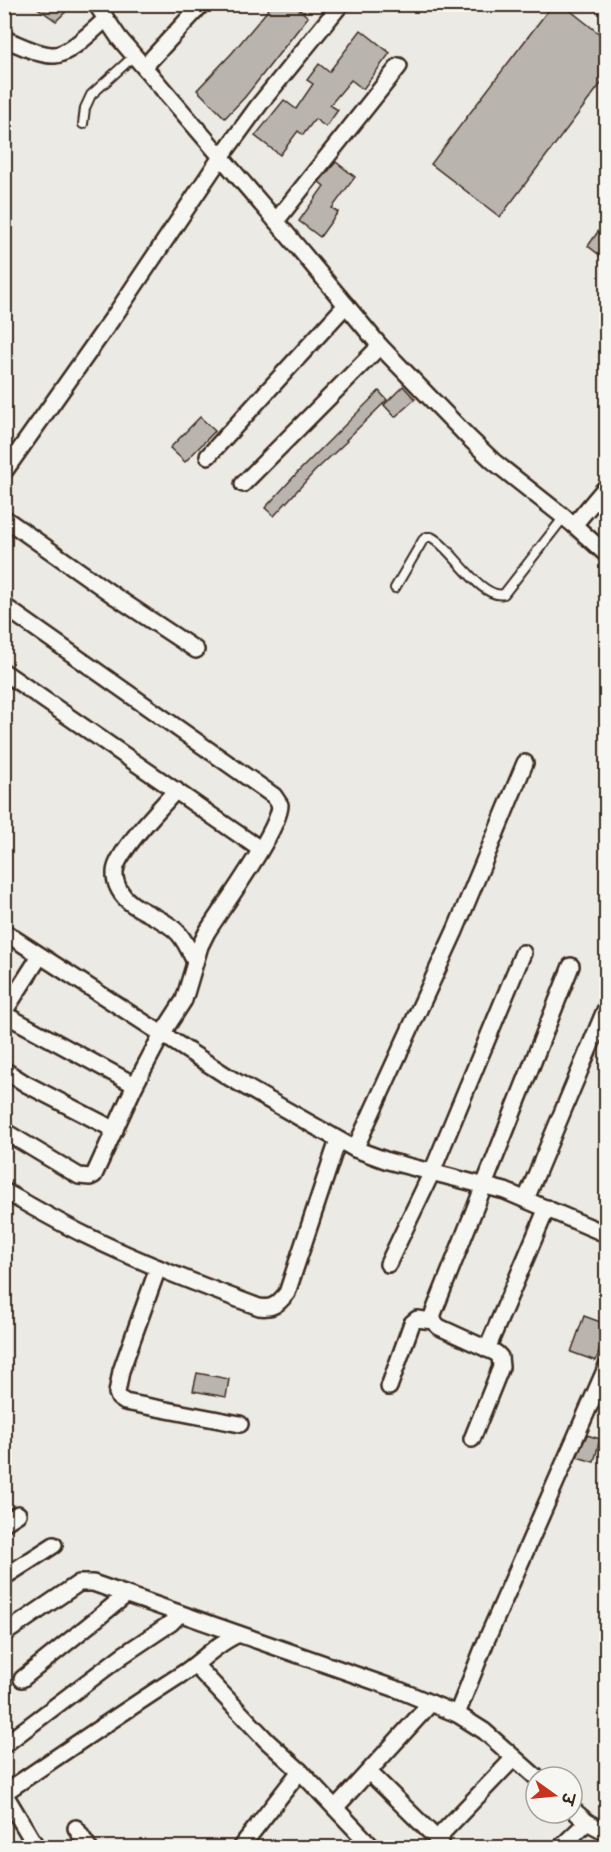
<svg xmlns="http://www.w3.org/2000/svg" width="611" height="1852" font-family="Sriracha,'Playpen Sans Deva',sans-serif">
  <style>
    .building { fill: #bab4ae; stroke: #3b2a1e; stroke-width: 1.5 }
    .lines { fill: none; stroke-linecap: round; stroke-linejoin: round }
    .service-casing { stroke: #3b2a1e; stroke-width: 12 }
    .minor-casing { stroke: #3b2a1e; stroke-width: 20 }
    .service { stroke: #f6f6f2; stroke-width: 8 }
    .minor { stroke: #f6f6f2; stroke-width: 15 }
  </style>
  <rect width="100%" height="100%" fill="#ebeae5"/>
  <filter id="ink" filterUnits="userSpaceOnUse"><feTurbulence type="fractalNoise" baseFrequency=".0167" numOctaves="2"/><feDisplacementMap in="SourceGraphic" scale="12" xChannelSelector="R" yChannelSelector="G"/><feConvolveMatrix kernelMatrix="1 2 1 2 8 2 1 2 1" color-interpolation-filters="sRGB"/></filter>
  <g filter="url(#ink)">
    <!-- building -->
    <g class="building">
      <path d="M32,4H74L56,21Z"/>
      <path d="M273,4H293L308,17L245,97L225,118L197,90L232,53Z"/>
      <path d="M553,4H562L606,39V77L500,217L431,164Z"/>
      <path d="M361,30L390,53L363,89L351,80L330,105L338,110L326,127L315,119L303,135L298,131L280,155L255,136L284,100L296,109L313,84L307,80L319,64L329,72Z"/>
      <path d="M336,162L355,177L332,208L338,212L320,237L299,221L324,186L319,182Z"/>
      <path d="M606,220V260L588,246Z"/>
      <path d="M403,386L415,399L395,417L384,405Z"/>
      <path d="M379,391L387,400L346,440L347,441L315,471L274,516L265,508L299,471Z"/>
      <path d="M200,417L215,431L185,462L170,448Z"/>
      <path d="M584,1316L606,1324V1338L604,1337L596,1361L571,1352Z"/>
      <path d="M197,1373L229,1379L226,1397L193,1391Z"/>
      <path d="M587,1435L600,1439L594,1462L577,1457Z"/>
    </g>
    <g class="lines">
      <defs>
        <g id="service">
          <path d="M83,124L85,108L91,95L134,56"/>
          <path d="M395,588L423,540L427,537H431C452,547 480,600 504,594L564,517"/>
        </g>
        <g id="minor">
          <path d="M96,4L119,38L276,221L380,346L467,436L493,461L574,525L606,554"/>
          <path d="M4,39C19,44 39,56 55,55C70,54 93,30 105,20"/>
          <path d="M144,67L202,4"/>
          <path d="M276,221L399,66"/>
          <path d="M208,456L346,305"/>
          <path d="M4,472L117,312L221,157L259,105L341,4"/>
          <path d="M243,484L380,346"/>
          <path d="M4,518L116,597L196,650"/>
          <path d="M574,525L606,487"/>
          <path d="M4,606L274,796L280,805C280,829 222,908 207,932L200,946L184,1000L162,1034L135,1085L94,1175L90,1177L79,1176L4,1131"/>
          <path d="M4,672L260,849"/>
          <path d="M176,790C162,807 116,852 115,872C114,884 122,897 132,904C146,914 167,920 179,934C186,942 190,952 195,962"/>
          <path d="M4,932L230,1078L355,1149L388,1161L505,1191L606,1234"/>
          <path d="M4,1012L40,956"/>
          <path d="M4,1014L135,1085"/>
          <path d="M4,1070L26,1084L115,1130"/>
          <path d="M355,1149L455,931L525,763"/>
          <path d="M4,1191C31,1206 58,1222 85,1235C142,1263 200,1285 259,1307C273,1309 278,1304 287,1293L338,1140"/>
          <path d="M526,1199L606,1008"/>
          <path d="M388,1264L432,1172L523,953"/>
          <path d="M158,1268L121,1371L117,1393L119,1398L125,1402L240,1424"/>
          <path d="M487,1349L547,1208"/>
          <path d="M389,1387L412,1323L417,1319L433,1321"/>
          <path d="M472,1439L501,1367L500,1357L496,1353L439,1327L433,1321V1314L571,966"/>
          <path d="M4,1523L18,1514"/>
          <path d="M4,1577L54,1545"/>
          <path d="M4,1634L79,1583H93L399,1690L457,1714L484,1731L536,1777"/>
          <path d="M195,1665L267,1741L300,1771"/>
          <path d="M22,1679L126,1595"/>
          <path d="M457,1714L486,1641L606,1368"/>
          <path d="M4,1745L123,1655L171,1623L180,1614"/>
          <path d="M369,1772L440,1842"/>
          <path d="M336,1807L431,1703"/>
          <path d="M572,1809L587,1822L606,1832"/>
          <path d="M76,1828L89,1848"/>
          <path d="M37,1848L4,1793C64,1752 124,1711 185,1672C203,1660 217,1643 237,1635"/>
          <path d="M240,1848L300,1771L373,1848"/>
          <path d="M443,1848L440,1842L443,1832L514,1758"/>
          <path d="M560,1848L587,1822"/>
        </g>
      </defs>
      <!-- service casing -->
      <use href="#service" class="service-casing"/>
      <!-- minor casing -->
      <use href="#minor" class="minor-casing"/>
      <!-- service -->
      <use href="#service" class="service"/>
      <!-- minor -->
      <use href="#minor" class="minor"/>
    </g>
  </g>
  <!-- margin -->
  <rect width="611" height="1852" fill="none" stroke="#f6f6f2" stroke-width="24"/>
  <rect x="12" y="12" width="587" height="1828" fill="none" stroke="#3b2a1e" stroke-width="2" filter="url(#ink)"/>
  <!-- north arrow -->
  <g transform="translate(554 1795) rotate(105)"><circle r="28" fill="#f6f6f2" stroke="#aba49d" stroke-width="1.5"/>
  <path d="M0-4.5L10 22L0 15L-10 22Z" fill="#c8321e"/>
  <text y="-9" font-size="16" font-weight="bold" text-anchor="middle" fill="#3b2a1e">उ</text>
  </g>
</svg>
